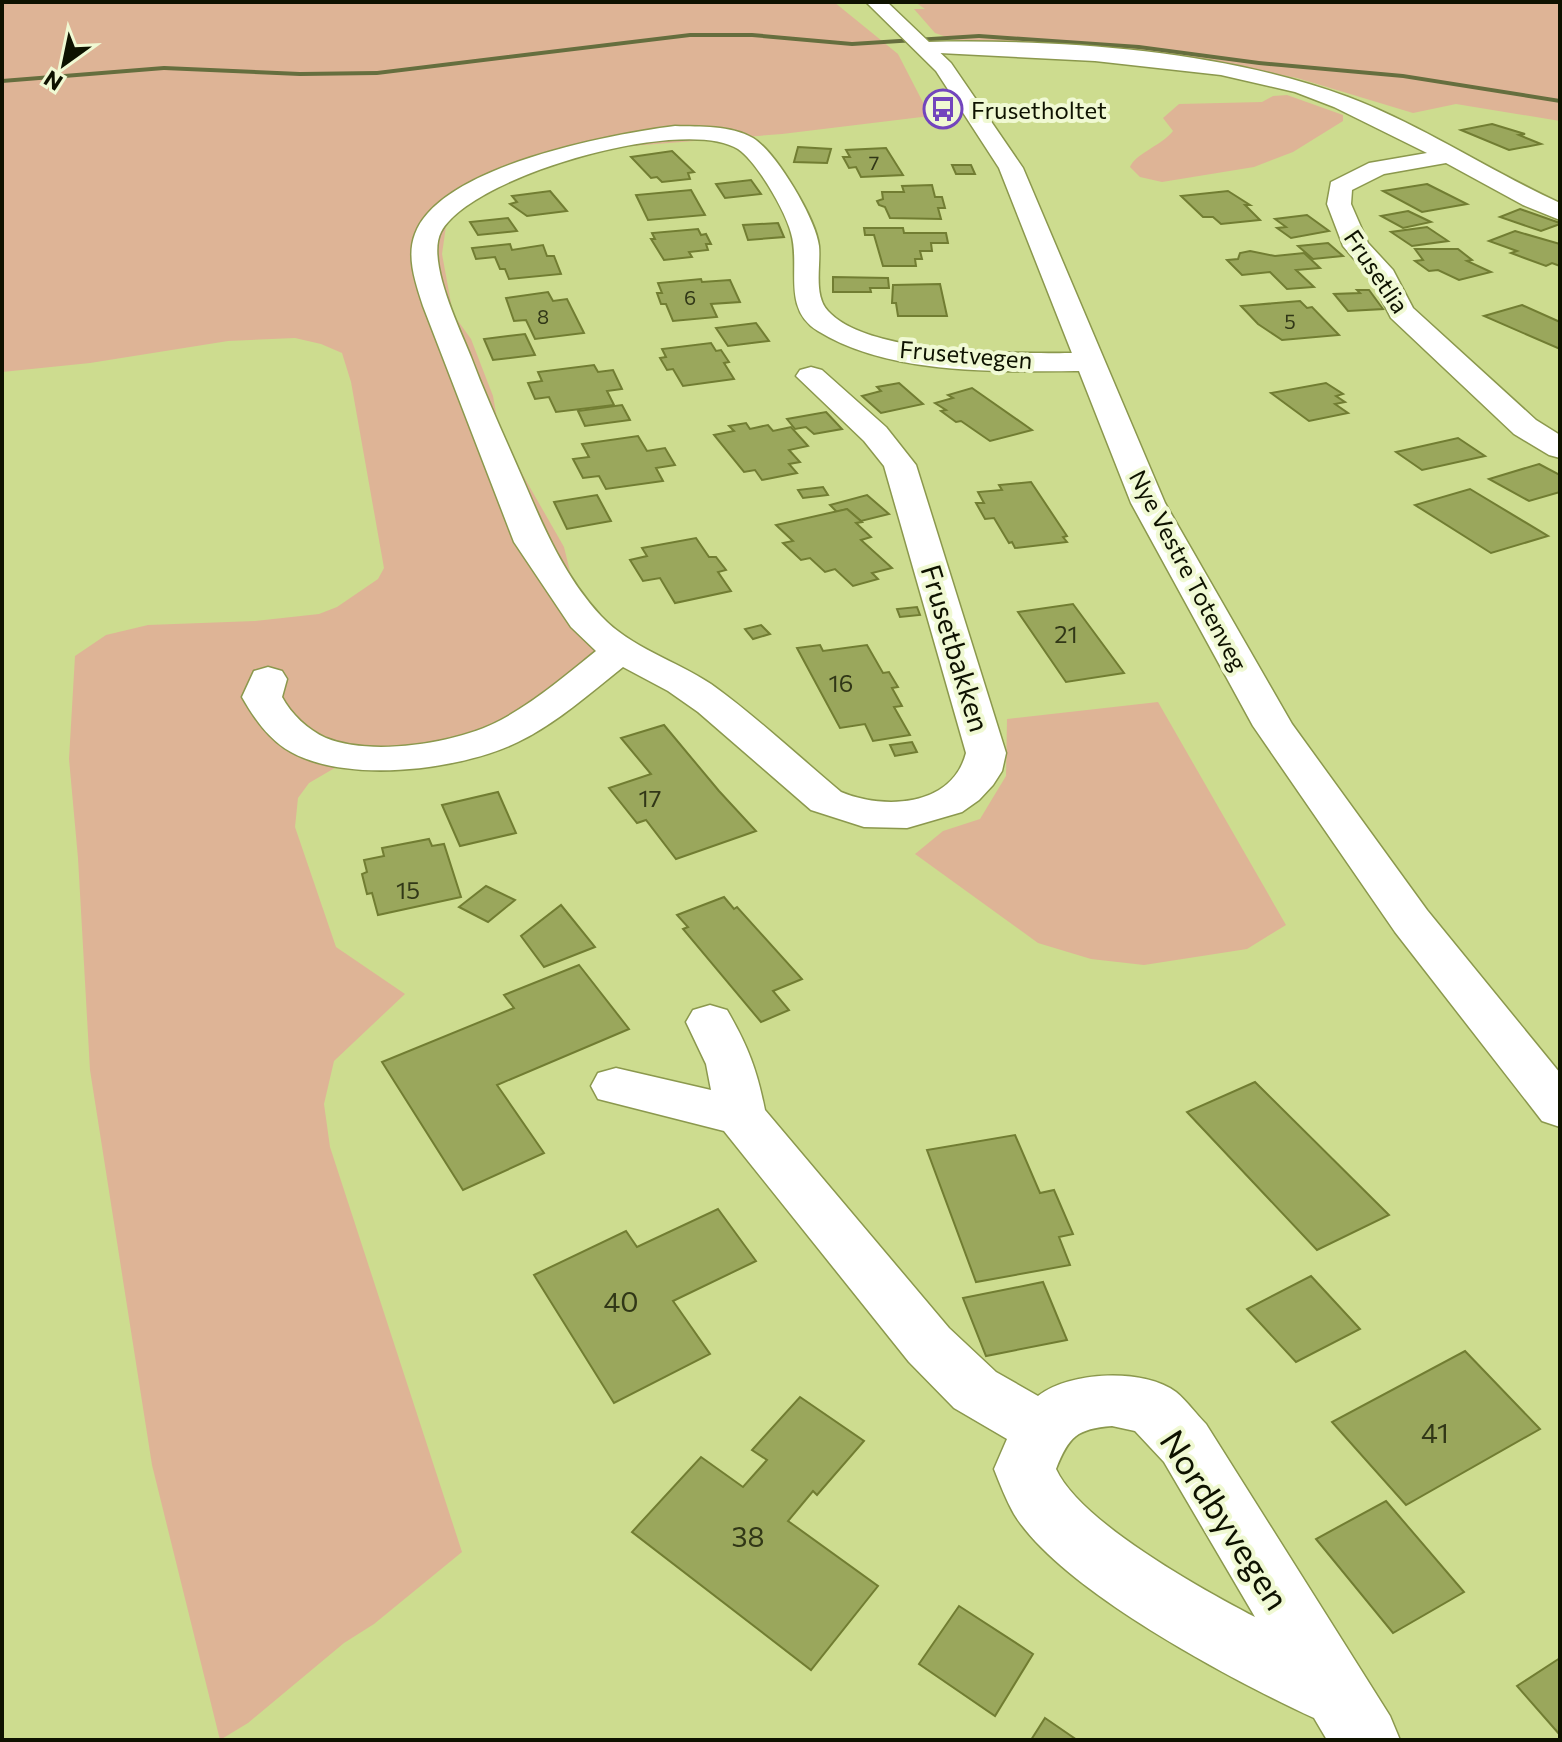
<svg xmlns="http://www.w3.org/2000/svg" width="1562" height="1742" font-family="Commissioner,sans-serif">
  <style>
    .green { fill: #deb496 }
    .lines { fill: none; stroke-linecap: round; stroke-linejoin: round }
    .stream { fill: #656e3e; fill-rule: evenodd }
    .building { fill: #9aa75c; stroke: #717d32; stroke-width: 2 }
    .minor-casing { stroke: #8b984d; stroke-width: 3 }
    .major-casing { stroke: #8b984d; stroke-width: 3 }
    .minor { fill: #fff; fill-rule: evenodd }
    .major { fill: #fff; fill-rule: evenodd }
    .labels { text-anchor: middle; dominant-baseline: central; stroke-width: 8; stroke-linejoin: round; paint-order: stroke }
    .far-number-label { font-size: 20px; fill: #313717 }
    .far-poi-label { font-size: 24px; fill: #0e1200; stroke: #f0f9d3; text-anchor: start }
    .far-street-label { font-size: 24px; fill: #0e1200; stroke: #f0f9d3 }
    .number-label { font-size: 24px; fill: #313717 }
    .street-label { font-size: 28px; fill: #0e1200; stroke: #f0f9d3 }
    .near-number-label { font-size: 28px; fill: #313717 }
    .near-street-label { font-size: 34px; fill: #0e1200; stroke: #f0f9d3 }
  </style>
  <rect width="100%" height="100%" fill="#cddc8f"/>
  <!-- green -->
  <g class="green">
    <path d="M2,2H834L898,54L930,116L782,134L618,147L543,168L498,187L463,205L446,226L442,254L453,314L471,339L493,396L500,435L564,547L574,588L635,657L599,688L556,719L345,762L309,783L298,798L295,827L336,947L405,994L334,1061L324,1104L330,1147L462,1552L374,1624L344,1643L248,1723L220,1740L152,1465L90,1070L78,858L69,759L75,656L106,635L148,625L255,621L319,614L337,607L378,579L384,568L351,382L342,353L321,344L295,338L228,341L90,363L2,372Z"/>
    <path d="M915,2H1560V121L1456,104L1413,113L1297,78L1190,58L955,40L935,33L914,9H925Z"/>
    <path d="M1287,95L1343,115V121L1293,152L1254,167L1162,182L1140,177L1130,167C1136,153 1161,146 1173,131L1163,118L1179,104L1262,102L1273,96Z"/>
    <path d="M1158,702L1286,925L1247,949L1144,965L1091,959L1038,943L915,854L943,831L980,819L1006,776L1007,719Z"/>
  </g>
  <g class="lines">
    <!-- stream -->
    <path class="stream" d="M690,33H752L852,42L979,34L1139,45L1259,61L1403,74L1560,99V103L1403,78L1259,65L1139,49L979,38L852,46L752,37H690L377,75L300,76L164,70L2,83V79L164,66L300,72L377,71Z"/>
  </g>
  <!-- building -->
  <g class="building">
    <path d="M1492,124L1525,134L1519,135L1541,144L1509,150L1461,130Z"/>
    <path d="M798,147L831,149L827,163L794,162Z"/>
    <path d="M886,148L903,175L861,177L856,167L849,168L843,157H850L846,150Z"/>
    <path d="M672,151L694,172L688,173L690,179L662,182L657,177L651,178L631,157Z"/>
    <path d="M952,165H971L975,174H956Z"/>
    <path d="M751,180L761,194L725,198L716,184Z"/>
    <path d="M1427,184L1467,204L1422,212L1383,191Z"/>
    <path d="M932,185L935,197H942L945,208H938L941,219L890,218L885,207L879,205L877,201L883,199L882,192H904L902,186Z"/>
    <path d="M691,190L705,215L648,220L636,195Z"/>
    <path d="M550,191L567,211L527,216L510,204L517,202L512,196Z"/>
    <path d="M1228,191L1250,205H1245L1260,220L1221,224L1213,217H1203L1181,196Z"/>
    <path d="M1520,209L1560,223V224L1541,231L1500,217Z"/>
    <path d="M1408,211L1431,222L1403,228L1381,216Z"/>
    <path d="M1307,215L1329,231L1291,238L1277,228L1286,227L1275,219Z"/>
    <path d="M508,218L517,231L478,235L470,222Z"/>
    <path d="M778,223L784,237L748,240L743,225Z"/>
    <path d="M1427,227L1448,241L1412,246L1391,232Z"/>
    <path d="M864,228H903L904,233H946L948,243H931L932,251H920L922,259H915L916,266H883L874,235H865Z"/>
    <path d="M698,229L701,235L706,234L711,244H706L708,250L689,252L692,257L664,260L651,239H655L652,233Z"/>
    <path d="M1515,231L1560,244V266L1552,263L1546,266L1511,253L1517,251L1489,241Z"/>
    <path d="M1328,243L1343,256L1313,259L1298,246Z"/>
    <path d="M510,244L512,250L543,245L547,256H554L561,274L509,279L505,269H500L495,257L476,259L472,248Z"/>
    <path d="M1415,249H1458L1472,260L1467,261L1491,272L1459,280L1438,270L1429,271L1415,261L1423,260Z"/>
    <path d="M1250,251L1275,256L1304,253L1320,268L1296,270L1314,287L1287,289L1270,272L1242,275L1227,260L1238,259L1240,253Z"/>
    <path d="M833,277L888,278L889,288H870L871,292H833Z"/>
    <path d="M701,279L702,282L730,280L740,302L711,304L717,317L673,321L666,304H661L657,293H662L658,283Z"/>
    <path d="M940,284L947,316H898L896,303H892L893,285Z"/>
    <path d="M1357,290H1369L1383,309L1348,311L1334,294L1360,293Z"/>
    <path d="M548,292L553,301L567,299L584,333L535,339L526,320L514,321L506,298Z"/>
    <path d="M1300,301L1307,308L1312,307L1339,335L1282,340L1258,324L1241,306Z"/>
    <path d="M1522,305L1560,322V349L1484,316Z"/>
    <path d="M756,323L769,341L728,346L716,328Z"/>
    <path d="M525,334L535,355L493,360L484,339Z"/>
    <path d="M711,343L716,351L721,350L729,362L724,363L734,379L683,386L673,369L667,370L660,358L666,357L662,349Z"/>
    <path d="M594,365L598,372L613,370L622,389L607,391L614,405L556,412L549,397L535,399L528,383L542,381L538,372Z"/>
    <path d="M899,383L923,404L881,413L862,396L881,391L877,387Z"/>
    <path d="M1326,383L1343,394L1336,396L1345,402L1335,404L1348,413L1309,421L1271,393Z"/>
    <path d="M972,388L1032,430L990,441L961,421L956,422L941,411L946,410L935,403L953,398L948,395Z"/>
    <path d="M622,405L630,420L585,426L578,411Z"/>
    <path d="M826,412L842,429L814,434L806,427L795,429L787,419Z"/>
    <path d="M746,423L750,429L768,425L773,431L791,427L808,446L789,450L800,462L789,464L797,473L762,480L755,470L744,472L714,435L734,431L729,426Z"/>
    <path d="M638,436L647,451L665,448L675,465L656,468L663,481L606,489L599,476L583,478L573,459L589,457L582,444Z"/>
    <path d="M1458,438L1485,456L1422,470L1396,452Z"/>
    <path d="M1539,464L1560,475V492L1529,501L1489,479Z"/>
    <path d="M1031,482L1067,536L1063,537L1067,542L1015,548L1012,542L1009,543L994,518L985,519L976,503H984L978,492L1002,490L999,485Z"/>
    <path d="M823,487L828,495L803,498L798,490Z"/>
    <path d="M1470,489L1548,536L1491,553L1415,505Z"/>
    <path d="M597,495L611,521L567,529L554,502Z"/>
    <path d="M867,495L889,514L861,521L847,509L837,512L830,505Z"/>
    <path d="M847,509L862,522L856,523L871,537L861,540L892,568L872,573L878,579L853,586L835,569L825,572L810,558L801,560L783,543L793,541L776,525Z"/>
    <path d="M696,538L709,557H716L726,570L718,572L731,591L675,603L660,578L643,581L630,560L647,556L642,548Z"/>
    <path d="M1073,604L1124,673L1066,682L1018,612Z"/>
    <path d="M917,607L920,615L900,617L897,609Z"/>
    <path d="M761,625L770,634L753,639L745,629Z"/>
    <path d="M820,645L823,651L867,645L883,673L889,672L898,687L892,688L902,706L894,707L910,735L873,741L865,724L840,728L797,648Z"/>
    <path d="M664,725L719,791L756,831L676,859L646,820L637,823L609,788L651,774L621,738Z"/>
    <path d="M912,742L917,752L895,756L890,745Z"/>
    <path d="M498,792L516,833L460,846L442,805Z"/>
    <path d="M429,839L432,846L444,844L461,897L378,915L372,893L367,894L362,874L367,872L364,860L384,856L382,848Z"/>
    <path d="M486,886L515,900L488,922L459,907Z"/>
    <path d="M724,897L734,909L737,907L802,979L773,991L789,1010L761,1022L683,929L688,927L677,915Z"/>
    <path d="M561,905L595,947L544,967L521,936Z"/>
    <path d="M579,965L629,1029L497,1085L544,1153L463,1190L382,1062L514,1008L504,995Z"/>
    <path d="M1255,1082L1389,1215L1317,1250L1187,1112Z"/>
    <path d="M1015,1135L1040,1193L1054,1190L1073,1234L1059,1237L1070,1265L976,1282L927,1150Z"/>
    <path d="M718,1209L756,1261L673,1301L710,1354L614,1403L534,1275L626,1231L637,1247Z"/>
    <path d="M1311,1276L1360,1329L1296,1362L1247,1309Z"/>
    <path d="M1043,1282L1067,1340L986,1356L963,1298Z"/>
    <path d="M1465,1351L1540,1429L1406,1505L1332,1422Z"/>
    <path d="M800,1397L864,1441L817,1495L813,1491L788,1521L878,1586L811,1670L632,1532L701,1457L743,1487L767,1460L752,1450Z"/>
    <path d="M1386,1501L1464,1592L1393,1633L1316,1539Z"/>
    <path d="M959,1606L1033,1654L995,1716L919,1664Z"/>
    <path d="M1560,1658V1735L1517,1686Z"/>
    <path d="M1045,1718L1077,1740H1031Z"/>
  </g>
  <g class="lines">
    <defs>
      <g id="minor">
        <path d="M927,42C1059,39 1223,50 1348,97C1422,125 1488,170 1560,203V220L1523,205L1446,163L1384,174L1352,190L1351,204L1368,243L1393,270L1413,308L1536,420L1560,435V458L1549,455L1514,434L1391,318L1371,279L1343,246L1327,204L1331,182L1369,163L1427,153L1334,107L1295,92L1221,75L1095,61L920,52L917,48Z"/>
        <path d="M675,126C701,127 730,125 753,138C776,152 816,219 819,246C821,265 813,295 828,311C871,358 1027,353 1088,353L1098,356L1103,362L1098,368L1088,371C1004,371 892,377 818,331C781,308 801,267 791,233C785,210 757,162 738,149C684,115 470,176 441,232C426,261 460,329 471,357C487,400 507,442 525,484C545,531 565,577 601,616C631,648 675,660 711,684C757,717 798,756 841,792C884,810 952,807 966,753L884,466L864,441L796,376L800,370L811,367L822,370L886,427L916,465L1006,753L1002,771L993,785L979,800L962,812L907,828L864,827L811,810L698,712L668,691L623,667C589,694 557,723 518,742C461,770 348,784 291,752C269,740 254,718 242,697L254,671L268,667L282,671L287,679L282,697C291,714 308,730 326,738C372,757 459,743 501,720C536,701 566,675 596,651L571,627L514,542L423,306C416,284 406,257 415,234C440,166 611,134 675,126Z"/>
        <path d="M710,1005L727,1010C748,1046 757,1070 765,1110L949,1328L996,1372L1038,1396C1070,1371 1144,1368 1176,1392C1187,1401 1196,1414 1206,1424L1390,1716L1400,1740H1327L1314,1718C1232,1680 1061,1590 1014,1514C1006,1500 1000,1484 994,1469L1007,1439L954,1408L909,1362L724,1131L598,1099L591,1086L598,1073L616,1068L711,1090L706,1064L686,1022L693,1010ZM1112,1426L1135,1431L1164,1462L1255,1617C1203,1590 1080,1522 1056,1469C1069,1436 1077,1429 1112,1426Z"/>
      </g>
      <path id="major" d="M866,2H887L951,63L1023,168L1165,503L1292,724L1427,910L1560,1073V1127L1542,1121L1395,932L1253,726L1131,503L999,168L936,71Z"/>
    </defs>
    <!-- minor casing -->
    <use href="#minor" class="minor-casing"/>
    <!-- major casing -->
    <use href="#major" class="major-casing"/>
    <!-- minor -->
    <use href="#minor" class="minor"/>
    <!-- major -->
    <use href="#major" class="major"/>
  </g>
  <!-- icons -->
  <defs>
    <symbol id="bus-ring" viewBox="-11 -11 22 22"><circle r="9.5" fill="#f0f9d3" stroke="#7345bd" stroke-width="1.5"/><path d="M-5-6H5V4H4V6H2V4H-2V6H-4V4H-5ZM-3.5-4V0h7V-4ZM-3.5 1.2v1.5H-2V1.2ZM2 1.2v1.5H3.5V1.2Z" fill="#7345bd"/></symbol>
  </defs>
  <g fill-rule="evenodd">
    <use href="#bus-ring" x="921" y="87" width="44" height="44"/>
  </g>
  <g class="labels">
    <!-- far-number labels -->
    <g class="far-number-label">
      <text x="874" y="162">7</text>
      <text x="690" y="297">6</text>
      <text x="543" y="316">8</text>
      <text x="1290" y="321">5</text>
    </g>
    <!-- far-poi labels -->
    <g class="far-poi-label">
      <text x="971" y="109">Frusetholtet</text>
    </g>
    <!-- far-street labels -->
    <g class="far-street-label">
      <text transform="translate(1377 271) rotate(56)">Frusetlia</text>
      <text transform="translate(966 354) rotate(5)">Frusetvegen</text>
      <text transform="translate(1189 570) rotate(62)">Nye Vestre Totenveg</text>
    </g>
    <!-- number labels -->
    <g class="number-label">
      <text x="1066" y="633">21</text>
      <text x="841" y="682">16</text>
      <text x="650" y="797">17</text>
      <text x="408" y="889">15</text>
    </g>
    <!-- street labels -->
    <g class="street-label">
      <text transform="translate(956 648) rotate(73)">Frusetbakken</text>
    </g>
    <!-- near-number labels -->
    <g class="near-number-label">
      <text x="621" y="1301">40</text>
      <text x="1435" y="1432">41</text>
      <text x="748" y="1536">38</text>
    </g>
    <!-- near-street labels -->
    <g class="near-street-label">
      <text transform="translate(1226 1519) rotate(57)">Nordbyvegen</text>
    </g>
  </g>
  <!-- border -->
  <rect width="1562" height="1742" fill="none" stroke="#0e1200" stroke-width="8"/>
  <!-- north arrow -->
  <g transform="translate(64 64) rotate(213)" stroke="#f0f9d3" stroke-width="6" paint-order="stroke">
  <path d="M0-6L14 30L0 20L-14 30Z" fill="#0e1200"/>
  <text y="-12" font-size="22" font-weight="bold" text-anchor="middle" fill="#0e1200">N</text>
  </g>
</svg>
